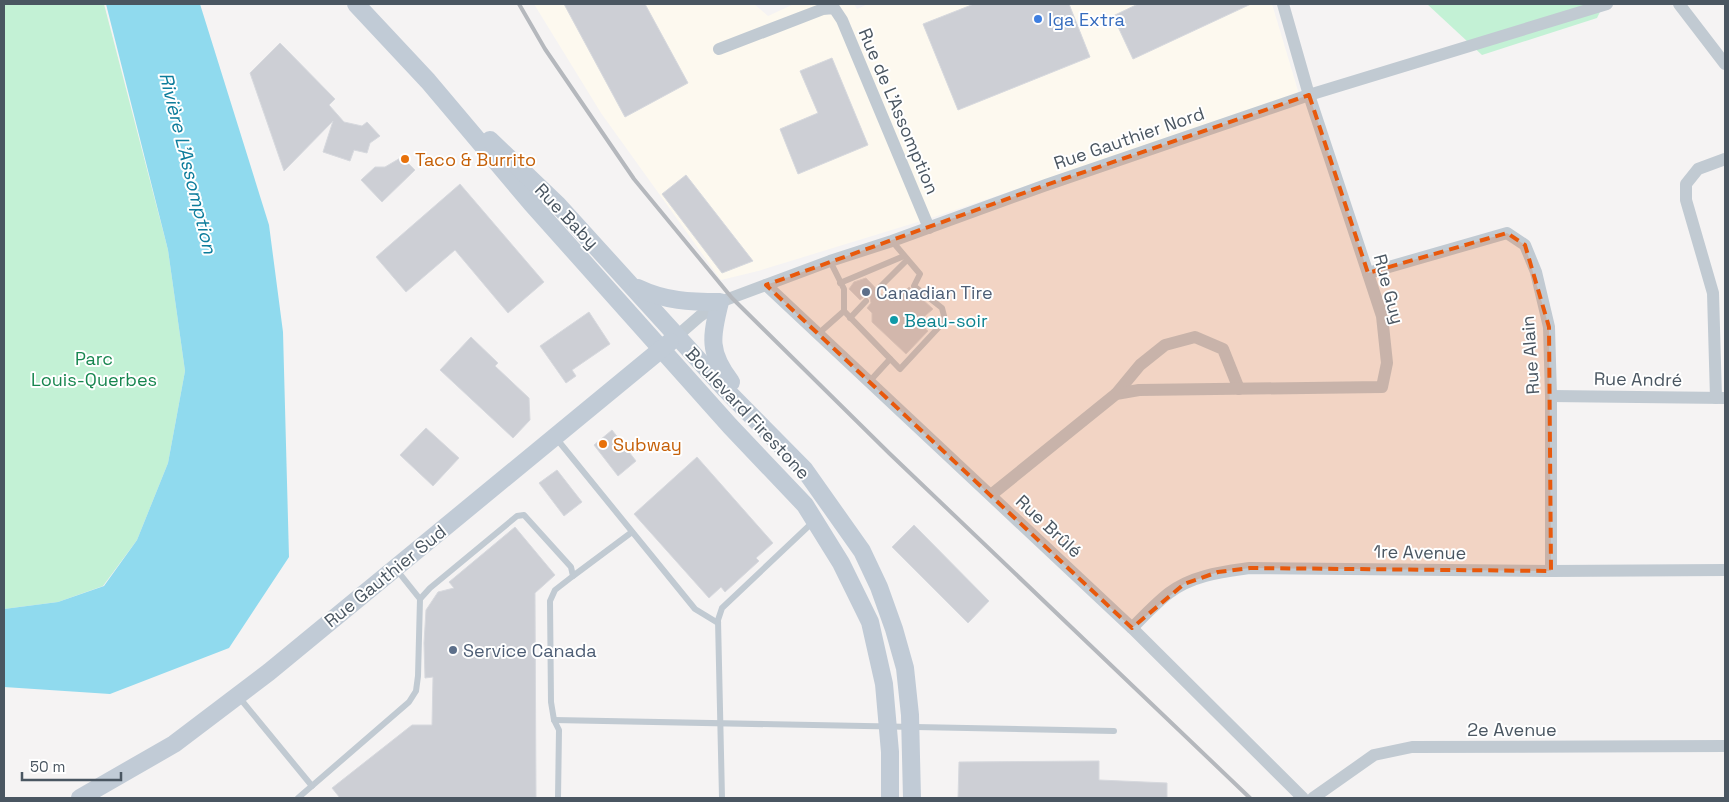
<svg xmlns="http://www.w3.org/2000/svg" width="1729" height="802" font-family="'Space Grotesk',sans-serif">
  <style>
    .commercial { fill: #fdf9ef }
    .green { fill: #c3f1d5 }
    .water { fill: #90daee }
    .building { fill: #cdcfd5; stroke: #d7d9de }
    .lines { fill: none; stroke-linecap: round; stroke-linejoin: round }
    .lane { stroke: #c1cad2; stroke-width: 6 }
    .street { stroke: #c1cad2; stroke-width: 12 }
    .secondary { stroke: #c1cbd6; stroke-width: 18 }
    .rail { stroke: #b5b8bd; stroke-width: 4 }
    .marked { fill: #e8590c; fill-opacity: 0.2; stroke: #e8590c; stroke-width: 4; stroke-dasharray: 10 6; stroke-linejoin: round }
    .shop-dot { fill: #3f7fe0; stroke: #fff; stroke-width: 2 }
    .food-dot { fill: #e8710a; stroke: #fff; stroke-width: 2 }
    .service-dot { fill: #5c6f8a; stroke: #fff; stroke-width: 2 }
    .culture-dot { fill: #0f9aa8; stroke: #fff; stroke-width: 2 }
    .labels { text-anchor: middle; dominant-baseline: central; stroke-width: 4; stroke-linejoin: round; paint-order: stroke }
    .shop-label { font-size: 18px; fill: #366cbe; stroke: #fff; text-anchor: start }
    .street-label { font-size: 18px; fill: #4a5661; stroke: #fff }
    .food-label { font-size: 18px; fill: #c56008; stroke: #fff; text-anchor: start }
    .service-label { font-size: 18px; fill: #4e5e75; stroke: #fff; text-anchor: start }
    .culture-label { font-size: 18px; fill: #0d838f; stroke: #fff; text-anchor: start }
    .park-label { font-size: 18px; fill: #17864f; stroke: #fff }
    .water-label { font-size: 19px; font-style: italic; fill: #0c7c9b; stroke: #fff }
  </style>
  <rect width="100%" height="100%" fill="#f5f3f3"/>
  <!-- commercial -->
  <path class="commercial" d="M534,4H754L768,16L794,4H854L857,9L868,4H1272L1299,94L934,217L758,271L721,280L601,113Z"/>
  <!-- green -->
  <g class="green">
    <path d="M4,4H104L168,250L185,371L168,463L137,540L103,586L58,602L4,609Z"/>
    <path d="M1427,4H1604L1597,18L1482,55Z"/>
  </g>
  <!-- water -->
  <path class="water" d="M106,4H200L269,225L283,332L289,557L229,648L110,694L4,687V609L58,602L104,586L137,540L168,463L185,371L168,250Z"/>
  <!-- building -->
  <g class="building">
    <path d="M564,4H645L688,83L625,117Z"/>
    <path d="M974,4H1069L1090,57L958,110L923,24Z"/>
    <path d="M1138,4H1251L1133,59L1113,16Z"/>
    <path d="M280,43L335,99L329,105L344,122L362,126L367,122L380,136L370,143L367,153L354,150L350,161L323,152L333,121L284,171L250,73Z"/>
    <path d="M832,58L868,145L798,174L780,129L818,113L800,71Z"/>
    <path d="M402,157L415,170L382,202L361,180L375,167H385Z"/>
    <path d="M686,175L753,261L722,273L662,194Z"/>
    <path d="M460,184L544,282L508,313L455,250L406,292L376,257Z"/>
    <path d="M866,278L886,299L899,298L909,287L933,309L918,322L928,331L906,354L872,322V313L867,308L871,303L870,298L865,296L860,300L849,289L854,282Z"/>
    <path d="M589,312L610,344L572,370L576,376L566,383L540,346Z"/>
    <path d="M471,337L498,363L495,366L529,398L530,420L513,438L440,370Z"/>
    <path d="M426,428L459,458L433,486L400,455Z"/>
    <path d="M612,430L636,461L618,476L594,445Z"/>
    <path d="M697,457L773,543L756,558L759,561L725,592L721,587L709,598L634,514Z"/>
    <path d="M557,470L582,502L564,516L539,483Z"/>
    <path d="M914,525L989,601L968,623L892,547Z"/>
    <path d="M515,527L555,575L535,593L536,798H340L332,788L412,725H432L433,677L425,678L424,643L426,610L438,592L454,588L449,582Z"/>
    <path d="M1099,761V780L1167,783V798H958L959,762Z"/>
  </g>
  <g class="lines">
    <!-- lane -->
    <g class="lane">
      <path d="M830,261L844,289V311L900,369L939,327L944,316L942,308L914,286L920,274L892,241"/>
      <path d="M840,283L904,256"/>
      <path d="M881,286L907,260"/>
      <path d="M850,318L866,301"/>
      <path d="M818,334L844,311"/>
      <path d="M869,382L890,359"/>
      <path d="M556,438L695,609L718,623"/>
      <path d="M396,569L420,599"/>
      <path d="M573,576L632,532"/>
      <path d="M238,696L312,786"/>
      <path d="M554,720L1114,731"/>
      <path d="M298,798L409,702L416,691L418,676L420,599L430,588L517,516L524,515L571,567L573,576L555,590L550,601L551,702L554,720L559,730L558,798"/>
      <path d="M722,798L718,620L722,608L813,522"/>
    </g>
    <!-- street -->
    <g class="street">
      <path d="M1679,4L1725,64"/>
      <path d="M719,49L823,9L834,8L842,20L929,228"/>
      <path d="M1368,273L1507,233L1525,245L1536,272L1549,327L1551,396V571"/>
      <path d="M766,285L1132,628L1303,798"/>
      <path d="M677,336L700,316L720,302L830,261L892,241L1046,185L1309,95L1607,4"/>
      <path d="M1116,394L1140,365L1165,345L1195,337L1223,349L1239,389"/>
      <path d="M1551,396L1725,398"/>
      <path d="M1716,398L1713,293L1686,200V184L1698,169L1725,159"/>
      <path d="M991,495L1116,394L1139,390L1382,387L1387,363L1382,316L1309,95L1283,4"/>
      <path d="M1132,628C1144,616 1156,603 1169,593C1193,575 1222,572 1250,568L1551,571L1725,570"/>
      <path d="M1313,798L1374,755L1412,747L1725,746"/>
    </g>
    <!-- secondary -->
    <g class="secondary">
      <path d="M356,4L428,81L531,203L730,426L805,505L841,563L870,622L884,684L890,752V798"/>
      <path d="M490,140L558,205L725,389L804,469L862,551L879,587L894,629L905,668L910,715L912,798"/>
      <path d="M638,288C665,301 690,302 720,302C711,337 708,352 731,382"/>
      <path d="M80,798L174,744L269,672L670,342"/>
    </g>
    <!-- rail -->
    <path class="rail" d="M519,4L545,49L634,179L732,298L889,453L1250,798"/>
  </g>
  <!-- marked area -->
  <path class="marked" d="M1309,95L1368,273L1507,233L1525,245L1549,327L1551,571L1250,568L1218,572L1184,584L1132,628L766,285L1046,185Z"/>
  <!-- markers -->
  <circle class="shop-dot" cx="1038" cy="19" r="5"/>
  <g class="food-dot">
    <circle cx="405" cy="159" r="5"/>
    <circle cx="603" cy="444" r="5"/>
  </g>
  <g class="service-dot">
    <circle cx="866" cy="292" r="5"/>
    <circle cx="453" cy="650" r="5"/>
  </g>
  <circle class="culture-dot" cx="894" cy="320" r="5"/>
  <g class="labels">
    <!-- shop labels -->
    <g class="shop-label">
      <text x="1048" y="19">Iga Extra</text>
    </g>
    <!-- street labels -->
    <g class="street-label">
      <text transform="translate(899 111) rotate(67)">Rue de L'Assomption</text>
      <text transform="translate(1129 138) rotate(-19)">Rue Gauthier Nord</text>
      <text transform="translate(567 216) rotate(46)">Rue Baby</text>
      <text transform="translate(1389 289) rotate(75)">Rue Guy</text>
      <text transform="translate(1530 355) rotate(-94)">Rue Alain</text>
      <text transform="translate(1638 379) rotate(1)">Rue André</text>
      <text transform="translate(748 413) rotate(47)">Boulevard Firestone</text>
      <text transform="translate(1049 526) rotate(43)">Rue Brûlé</text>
      <text transform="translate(1420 552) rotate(1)">1re Avenue</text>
      <text transform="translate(385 576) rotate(-39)">Rue Gauthier Sud</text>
      <text x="1512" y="729">2e Avenue</text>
    </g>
    <!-- food labels -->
    <g class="food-label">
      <text x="415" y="159">Taco &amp; Burrito</text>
      <text x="613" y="444">Subway</text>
    </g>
    <!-- service labels -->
    <g class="service-label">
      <text x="876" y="292">Canadian Tire</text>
      <text x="463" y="650">Service Canada</text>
    </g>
    <!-- culture labels -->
    <g class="culture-label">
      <text x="904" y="320">Beau-soir</text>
    </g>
    <!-- park labels -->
    <g class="park-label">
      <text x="94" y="358">Parc<tspan x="94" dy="21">Louis-Querbes</tspan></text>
    </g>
    <!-- water labels -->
    <g class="water-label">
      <text transform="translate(188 163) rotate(76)">Rivière L'Assomption</text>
    </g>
  </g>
  <!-- border -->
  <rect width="1729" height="802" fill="none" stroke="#4a5661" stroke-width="10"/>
  <!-- scale -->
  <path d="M22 772v8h99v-8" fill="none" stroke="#4a5661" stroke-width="2.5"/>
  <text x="30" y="772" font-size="15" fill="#4a5661" stroke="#ffffff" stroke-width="4" paint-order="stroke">50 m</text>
</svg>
